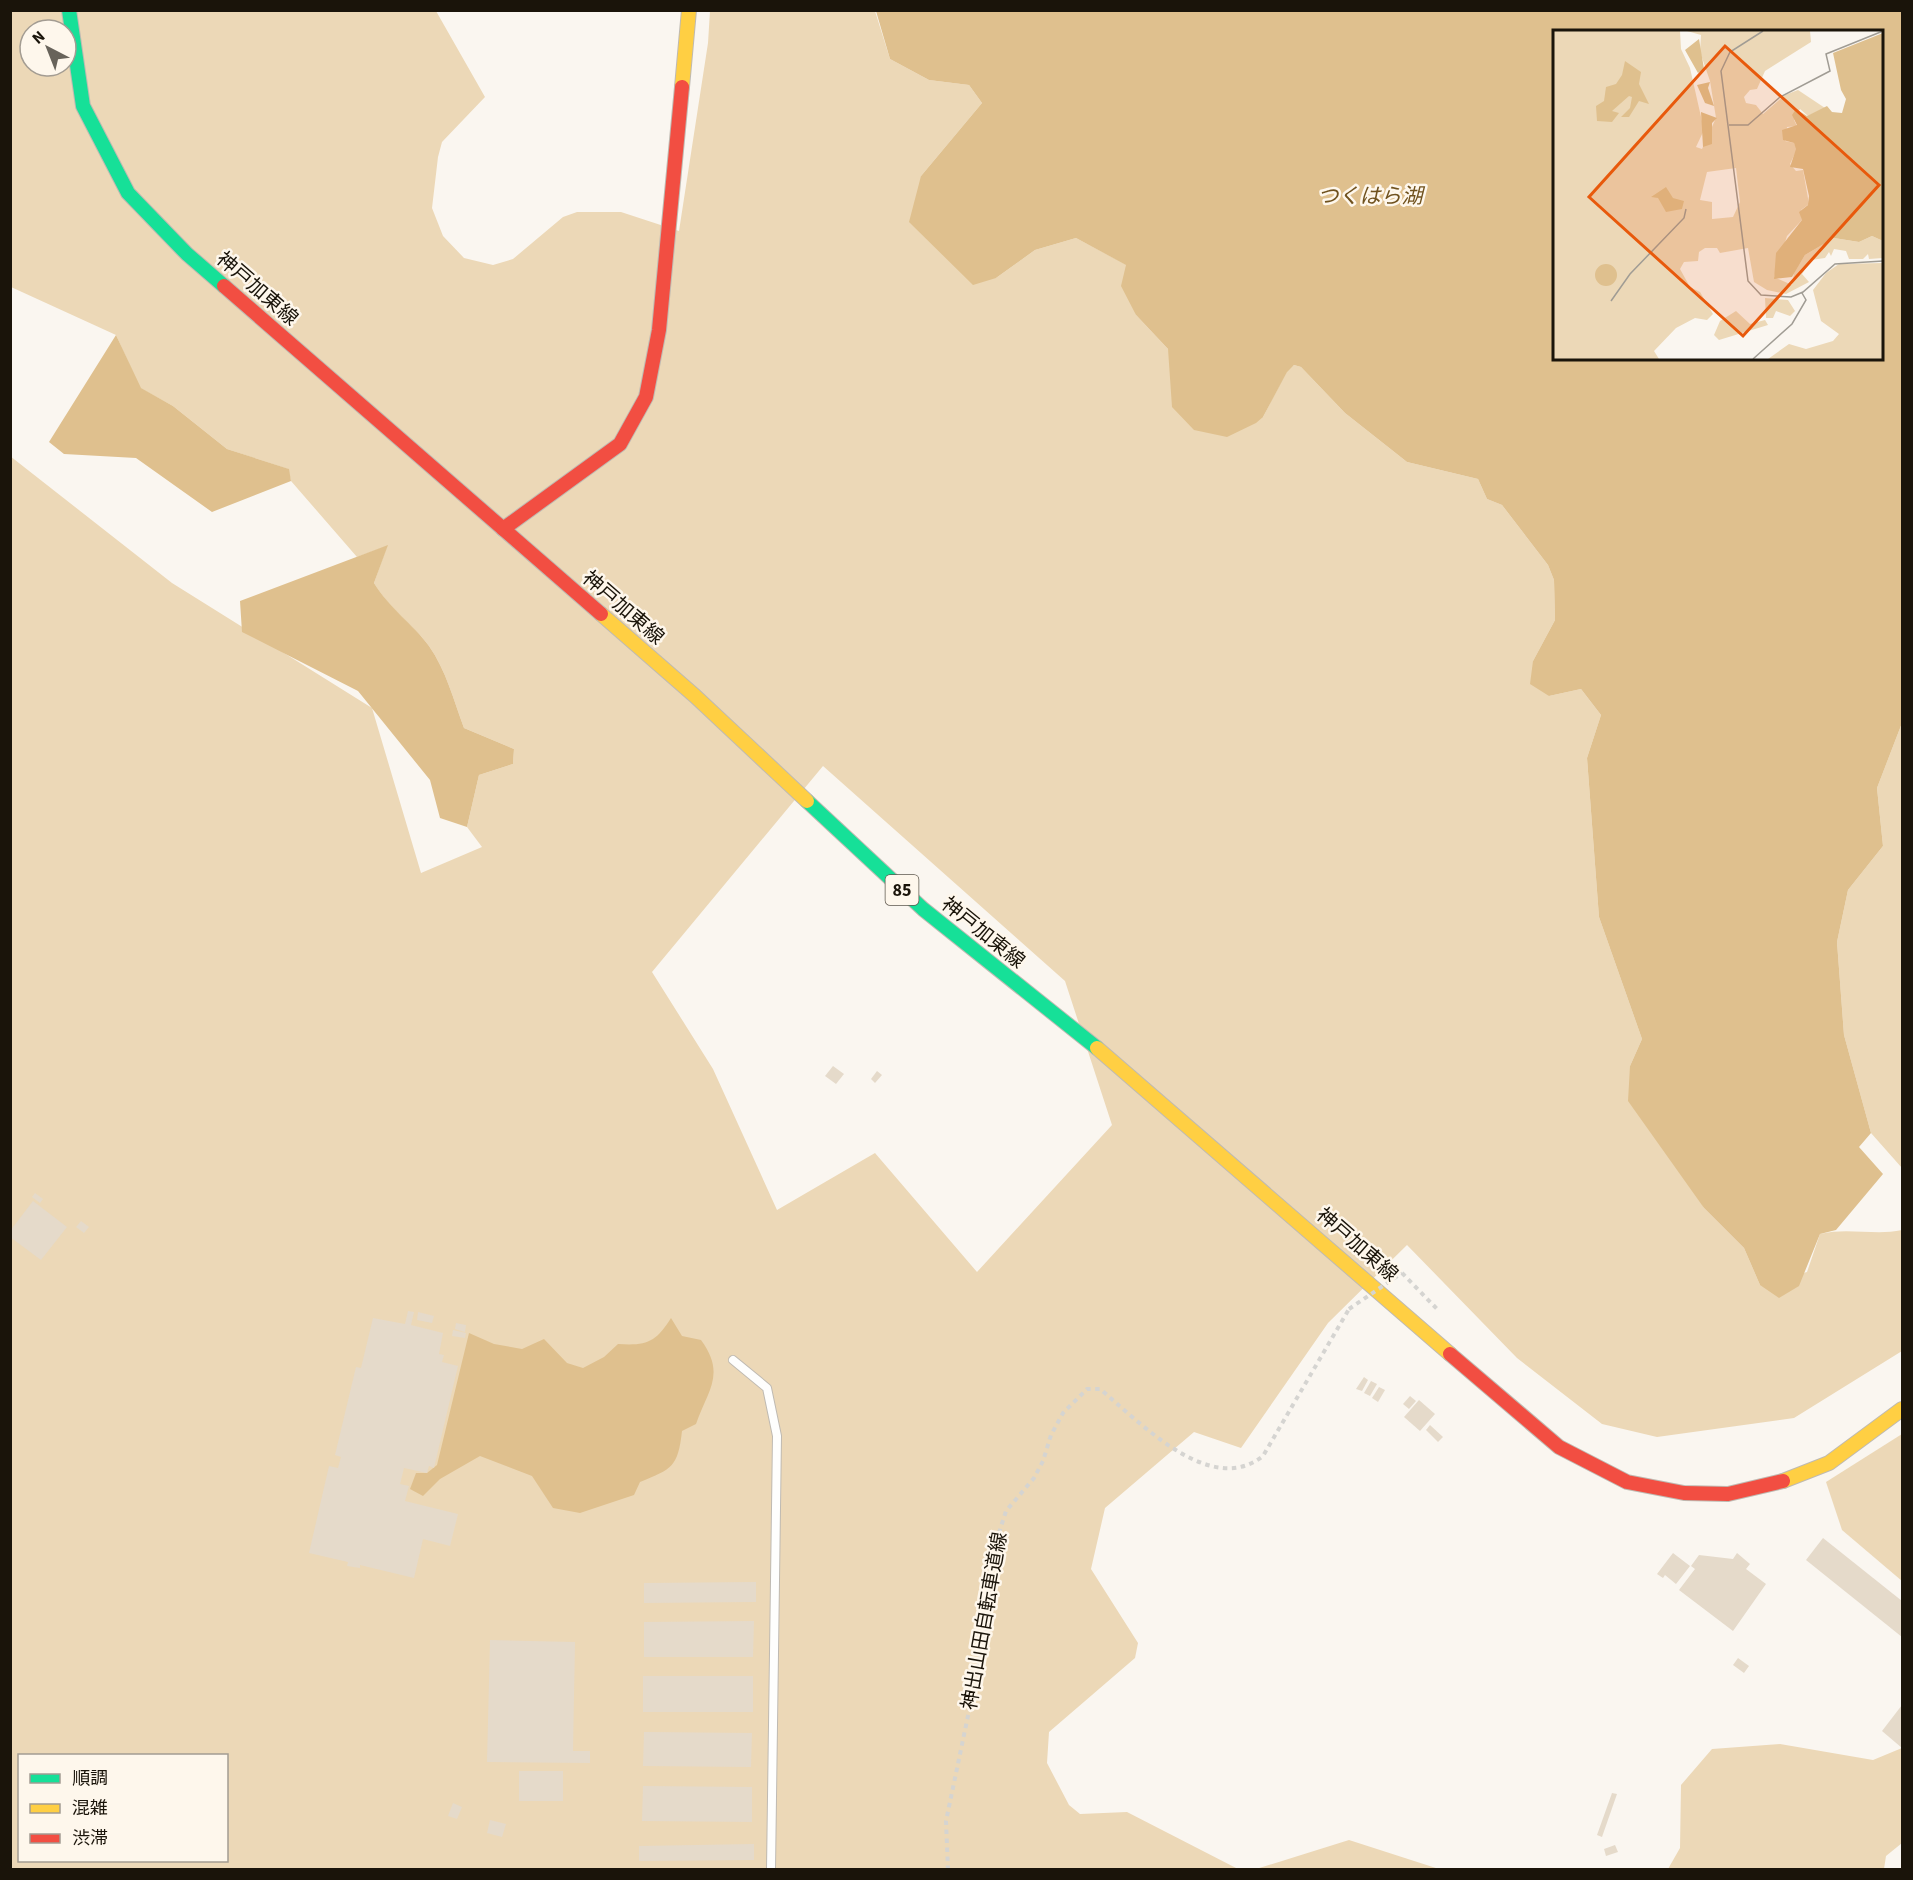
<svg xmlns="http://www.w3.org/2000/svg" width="1913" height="1880" font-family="'Source Sans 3','Noto Sans JP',sans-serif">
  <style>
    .green { fill: #ecd8b7; fill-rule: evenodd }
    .water { fill: #dfc08e; fill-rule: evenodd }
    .building { fill: #e5daca }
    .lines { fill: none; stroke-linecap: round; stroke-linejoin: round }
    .lane-casing { stroke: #bfbab2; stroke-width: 10 }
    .fast-casing { stroke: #bfbab2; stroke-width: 16 }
    .slow-casing { stroke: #bfbab2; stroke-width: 16 }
    .jam-casing { stroke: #bfbab2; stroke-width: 16 }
    .path { stroke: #d5d4d1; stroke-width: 4; stroke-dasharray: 4.5 4.5; stroke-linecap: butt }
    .lane { stroke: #fefefd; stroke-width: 8 }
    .fast { stroke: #16e098; stroke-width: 14 }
    .slow { stroke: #ffcf43; stroke-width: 14 }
    .jam { stroke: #f24e42; stroke-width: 14 }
    .path-bridge { stroke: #d5d4d1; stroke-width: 4; stroke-dasharray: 4.5 4.5; stroke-linecap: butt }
    .labels { text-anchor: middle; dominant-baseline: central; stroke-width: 5; stroke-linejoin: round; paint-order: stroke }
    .shield { fill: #fef7ec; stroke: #5e584e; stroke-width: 1.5 }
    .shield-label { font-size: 18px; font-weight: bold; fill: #1a140a }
    .street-label { font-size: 20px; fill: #1a140a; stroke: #fef7ec }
    .water-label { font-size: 21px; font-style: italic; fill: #70521e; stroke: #fef7ec }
    .inset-road { fill: none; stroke: #a09c94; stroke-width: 1.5 }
    .view { fill: #e8590c; fill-opacity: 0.15; stroke: #e8590c; stroke-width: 3 }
    .inset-edge { fill: none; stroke: #1a140a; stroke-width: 3 }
  </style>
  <rect width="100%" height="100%" fill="#faf6f0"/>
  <!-- green -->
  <g class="green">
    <path d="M11,11H436L485,97L442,142L438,157L432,208L443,236L464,258L493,265L513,259L563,217L577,212H621L679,231L708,43L710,11H875L890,59L929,80L969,85L982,103L921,176L996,278L1035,250L1076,238L1127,265L1136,315L1168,349L1171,357L1263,417L1287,371L1294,365L1301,367L1345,413L1407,462L1478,479L1487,499L1502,505L1548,565L1554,580L1555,620L1533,661L1549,696L1581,689L1601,715L1587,758L1599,917L1642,1039L1630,1066L1704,1208L1744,1248L1760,1285L1807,1272L1820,1234C1848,1227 1875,1236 1902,1230V1351L1794,1418L1657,1437L1602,1424L1517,1358L1407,1245L1328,1323L1241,1448L1194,1432L1105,1508L1091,1569L1138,1643L1135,1658L1049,1732L1047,1763L1069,1805L1080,1814L1127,1812L1238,1869H11L10,456L172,583L372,708L421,873L482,847L467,827L479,775L513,764L514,749L464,728C454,701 446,670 429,646C412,623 390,610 374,583L387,546L357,557L291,481L288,469L227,449L173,406L140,388L116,335L11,287ZM30,30H66V66H30ZM823,766L1065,981L1112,1125L977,1272L875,1153L777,1210L713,1069L652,972ZM20,1756H226V1860H20Z"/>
    <path d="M1902,723V1168L1871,1133L1844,1035L1837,942L1848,890L1883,846L1877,788Z"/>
    <path d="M1902,1434V1581L1842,1530L1826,1482Z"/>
    <path d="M1780,1744L1873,1760L1902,1748V1843L1886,1856L1884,1869H1668L1680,1848L1681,1785L1712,1749Z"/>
    <path d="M1349,1840L1439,1869H1256Z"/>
  </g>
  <!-- water -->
  <g class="water">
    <path d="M876,11H1902V723L1877,788L1883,846L1848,890L1837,942L1844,1035L1871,1133L1859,1147L1883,1174L1836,1230L1820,1234L1799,1286L1779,1298L1760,1285L1744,1248L1704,1208L1628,1101L1630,1066L1642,1039L1599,917L1587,758L1601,715L1581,689L1549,696L1530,684L1533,661L1555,620L1554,580L1548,565L1502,505L1487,499L1478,479L1407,462L1345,413L1301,367L1294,365L1287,372L1263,417L1256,423L1227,437L1194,430L1172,407L1168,349L1136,315L1121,286L1126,265L1076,238L1035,250L996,278L973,285L909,222L921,176L982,103L969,85L929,80L890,59ZM1554,32H1882V358H1554Z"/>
    <path d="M116,335L141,388L173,406L227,449L289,469L291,481L212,512L136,458L64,454L49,442Z"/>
    <path d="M388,545L374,583C390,609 412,623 429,646C446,670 454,701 464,728L514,749L513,764L479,775L467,827L440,818L430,780L358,691L242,632L240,601Z"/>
    <path d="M671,1318L682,1336L701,1340C726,1374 708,1390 696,1424L682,1431C678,1467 672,1469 640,1482L634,1495L580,1513L553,1508L532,1476L480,1456L440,1479L423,1496L410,1489L416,1473H427L437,1465L469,1333L494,1344L522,1349L544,1339L567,1363L583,1368L604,1357L618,1344C647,1346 656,1342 671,1318Z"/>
  </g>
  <!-- building -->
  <g class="building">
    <path d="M833,1066L844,1074L836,1084L825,1076Z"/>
    <path d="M877,1071L882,1075L875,1083L871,1079Z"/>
    <path d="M35,1193L43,1199L40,1203L32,1197Z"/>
    <path d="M33,1201L67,1227L41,1260L10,1237V1231Z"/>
    <path d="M81,1221L89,1227L84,1233L76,1227Z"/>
    <path d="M408,1311L414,1312L411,1325L443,1333L439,1354L444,1355L442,1362L458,1366L434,1468L429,1466L427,1473L404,1468L400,1484L409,1486L405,1501L458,1514L450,1546L423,1539L414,1578L360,1565V1568L347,1566L348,1562L309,1553L329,1466L338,1468L341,1457L335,1455L356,1367L361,1368L373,1318L405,1324Z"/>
    <path d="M418,1312L434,1316L432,1323L417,1320Z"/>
    <path d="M456,1323L466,1325L465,1332L455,1329Z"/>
    <path d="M453,1330L466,1333L465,1338L452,1336Z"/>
    <path d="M1364,1377L1368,1380L1362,1391L1356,1389Z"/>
    <path d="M1371,1381L1377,1384L1370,1396L1364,1393Z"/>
    <path d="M1379,1387L1385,1390L1378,1402L1372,1398Z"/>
    <path d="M1410,1396L1416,1401L1409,1409L1403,1404Z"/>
    <path d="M1419,1400L1435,1414L1420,1431L1404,1417Z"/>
    <path d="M1430,1425L1443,1437L1438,1442L1426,1430Z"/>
    <path d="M1823,1538L1902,1601V1637L1806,1560Z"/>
    <path d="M1673,1553L1690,1566L1676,1584L1665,1575L1663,1578L1657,1574Z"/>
    <path d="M1737,1553L1750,1564L1746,1569L1766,1584L1733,1631L1679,1590L1695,1569L1691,1566L1699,1555L1733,1559Z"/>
    <path d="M756,1582V1602L644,1603V1583Z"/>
    <path d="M754,1621L753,1657H644V1622Z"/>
    <path d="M490,1640L575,1642L573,1751H590V1763L487,1762Z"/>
    <path d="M1738,1658L1749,1666L1744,1673L1733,1665Z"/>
    <rect x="643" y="1676" width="110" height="36"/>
    <path d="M1902,1705V1748L1882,1731Z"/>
    <path d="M644,1732L752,1733L751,1767L643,1766Z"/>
    <rect x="519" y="1771" width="44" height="30"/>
    <path d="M643,1786L752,1787V1822L642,1821Z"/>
    <path d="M1612,1793L1617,1794L1602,1837L1597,1835Z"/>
    <path d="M453,1803L462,1807L457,1819L448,1816Z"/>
    <path d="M490,1820L506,1824L502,1837L487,1833Z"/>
    <path d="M754,1844V1860L639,1861V1846Z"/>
    <path d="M1615,1845L1618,1852L1606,1856L1604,1849Z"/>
  </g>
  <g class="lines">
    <defs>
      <path id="lane" d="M733,1360L767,1388L777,1436L771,1870"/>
      <g id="fast">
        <path d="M69,10L83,106L128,193L187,254L224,286"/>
        <path d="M807,801L923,909L1097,1048"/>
      </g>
      <g id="slow">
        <path d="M682,87L689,10"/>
        <path d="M601,614L695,696L807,801"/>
        <path d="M1097,1048L1450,1354"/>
        <path d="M1783,1481L1829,1463L1902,1409"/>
      </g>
      <g id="jam">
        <path d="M224,286L601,614"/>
        <path d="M503,529L620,444L646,397L659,330L682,87"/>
        <path d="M1450,1354L1559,1447L1627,1482L1684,1493L1728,1494L1783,1481"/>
      </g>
    </defs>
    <!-- lane casing -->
    <use href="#lane" class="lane-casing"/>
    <!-- fast casing -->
    <use href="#fast" class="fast-casing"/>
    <!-- slow casing -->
    <use href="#slow" class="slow-casing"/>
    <!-- jam casing -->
    <use href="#jam" class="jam-casing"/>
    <!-- path -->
    <g class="path">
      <path d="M1402,1273L1438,1310"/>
      <path d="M948,1870L946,1821L982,1649L998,1536L1006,1511L1034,1478L1043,1461L1051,1435L1063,1413L1087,1389H1100C1139,1421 1210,1498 1263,1456L1349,1309"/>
    </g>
    <!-- lane -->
    <use href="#lane" class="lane"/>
    <!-- fast -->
    <use href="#fast" class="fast"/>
    <!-- slow -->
    <use href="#slow" class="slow"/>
    <!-- jam -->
    <use href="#jam" class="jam"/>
    <!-- path-bridge -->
    <path class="path-bridge" d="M1349,1309L1402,1273"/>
  </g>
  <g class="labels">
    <!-- shield labels -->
    <rect class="shield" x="885.5" y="875" width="33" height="30" rx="4.5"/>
    <g class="shield-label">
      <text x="902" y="890">85</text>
    </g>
    <!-- street labels -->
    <g class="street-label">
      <text transform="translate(257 289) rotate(41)">神戸加東線</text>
      <text transform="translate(623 608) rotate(41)">神戸加東線</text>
      <text transform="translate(983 933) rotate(39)">神戸加東線</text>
      <text transform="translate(1357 1245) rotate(41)">神戸加東線</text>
      <text transform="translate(985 1621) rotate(-80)">神出山田自転車道線</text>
    </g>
    <!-- water labels -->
    <g class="water-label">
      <text x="1370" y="196">つくはら湖</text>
    </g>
  </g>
  <!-- overview -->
  <g transform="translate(1553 30)">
    <rect width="330" height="330" fill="#faf6f0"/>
    <path d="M0,1H127L128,19L137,38L151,100L143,117L149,119L163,88L157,51L147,22L148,5L134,1H257L258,12L212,41L204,59L197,60L191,67L193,73L203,75L210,84L232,65L245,60L272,78L255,86L247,79L241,90L244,96L234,97L232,111L241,113L244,119L237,134L243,141L250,140L256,174L248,180L249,190L234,206L221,247L239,255L241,243L252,225L281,208L306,212L319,206L330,211V228L316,229L315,224L310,229H296L293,221L281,219L278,226L276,222L272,228L258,230L249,244L256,252L233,264L214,260L201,252L195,218L167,223L164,218H152L146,222L145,231L131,232L127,239L137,257L147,262L160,284L154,290L142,288L123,298L101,321L106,329H0ZM183,138L187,172L180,187L159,189V172L147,170L154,142ZM330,233V329H215L236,314L253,319L280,311L286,304L268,291L260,260L273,243L286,234ZM212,268L235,270L242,281L237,286L223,281L220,288H213ZM183,281L197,294L212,290L215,295L166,310L161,305L167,291Z" fill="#ecd8b7" fill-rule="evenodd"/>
    <path d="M330,3V211L319,206L306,212L281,208L252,225L239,247L221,249L223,223L249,190L246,182L255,175L256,166L250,139L237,137L243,119L241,113L230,110L229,100L244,95L239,85L243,79L254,86L274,76L279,82L289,83L293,69L288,60L280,23ZM146,9L151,39L145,43L132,20ZM72,31L88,42L86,54L96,74L86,71L76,87H68L77,78L79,67L76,66L59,81L66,83L59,92L44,91L43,76L51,71L53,57L63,54L69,45ZM157,52L155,58L161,76L152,73L144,55ZM148,82L164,88L159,93V114L150,117ZM113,157L120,168L131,171L129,179L113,182L105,168L98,167ZM42 245a11 11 0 1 1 22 0a11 11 0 1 1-22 0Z" fill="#dfc08e"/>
    <path class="inset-road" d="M210,1L177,22L168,41L195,251L208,265L238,267L250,262L282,234L330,231M176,95H195L227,67L277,41L273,24L330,1M58,271L77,244L131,188L133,179M200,329L239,294L253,270L249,263"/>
    <path class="view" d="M172,16L326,155L190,306L36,167Z"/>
    <rect width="330" height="330" class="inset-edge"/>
  </g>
  <!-- border -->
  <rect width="1913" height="1880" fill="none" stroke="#1a140a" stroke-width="24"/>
  <!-- legend -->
  <rect x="18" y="1754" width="210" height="108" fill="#fef7ec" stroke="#a39c92" stroke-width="1.5"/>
  <rect x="30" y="1774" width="30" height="9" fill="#16e098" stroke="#a39c92" stroke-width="1.5"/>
  <text x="72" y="1784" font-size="18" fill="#1a140a">順調</text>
  <rect x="30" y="1804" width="30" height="9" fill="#ffcf43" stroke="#a39c92" stroke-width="1.5"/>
  <text x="72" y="1814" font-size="18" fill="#1a140a">混雑</text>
  <rect x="30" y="1834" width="30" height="9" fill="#f24e42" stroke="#a39c92" stroke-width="1.5"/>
  <text x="72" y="1844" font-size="18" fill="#1a140a">渋滞</text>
  <!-- north arrow -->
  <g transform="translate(48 48) rotate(318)"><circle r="28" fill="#fef7ec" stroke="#a39c92" stroke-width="1.5"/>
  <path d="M0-4.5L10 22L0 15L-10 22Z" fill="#68635a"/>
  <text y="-9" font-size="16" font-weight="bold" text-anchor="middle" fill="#1a140a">N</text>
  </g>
</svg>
